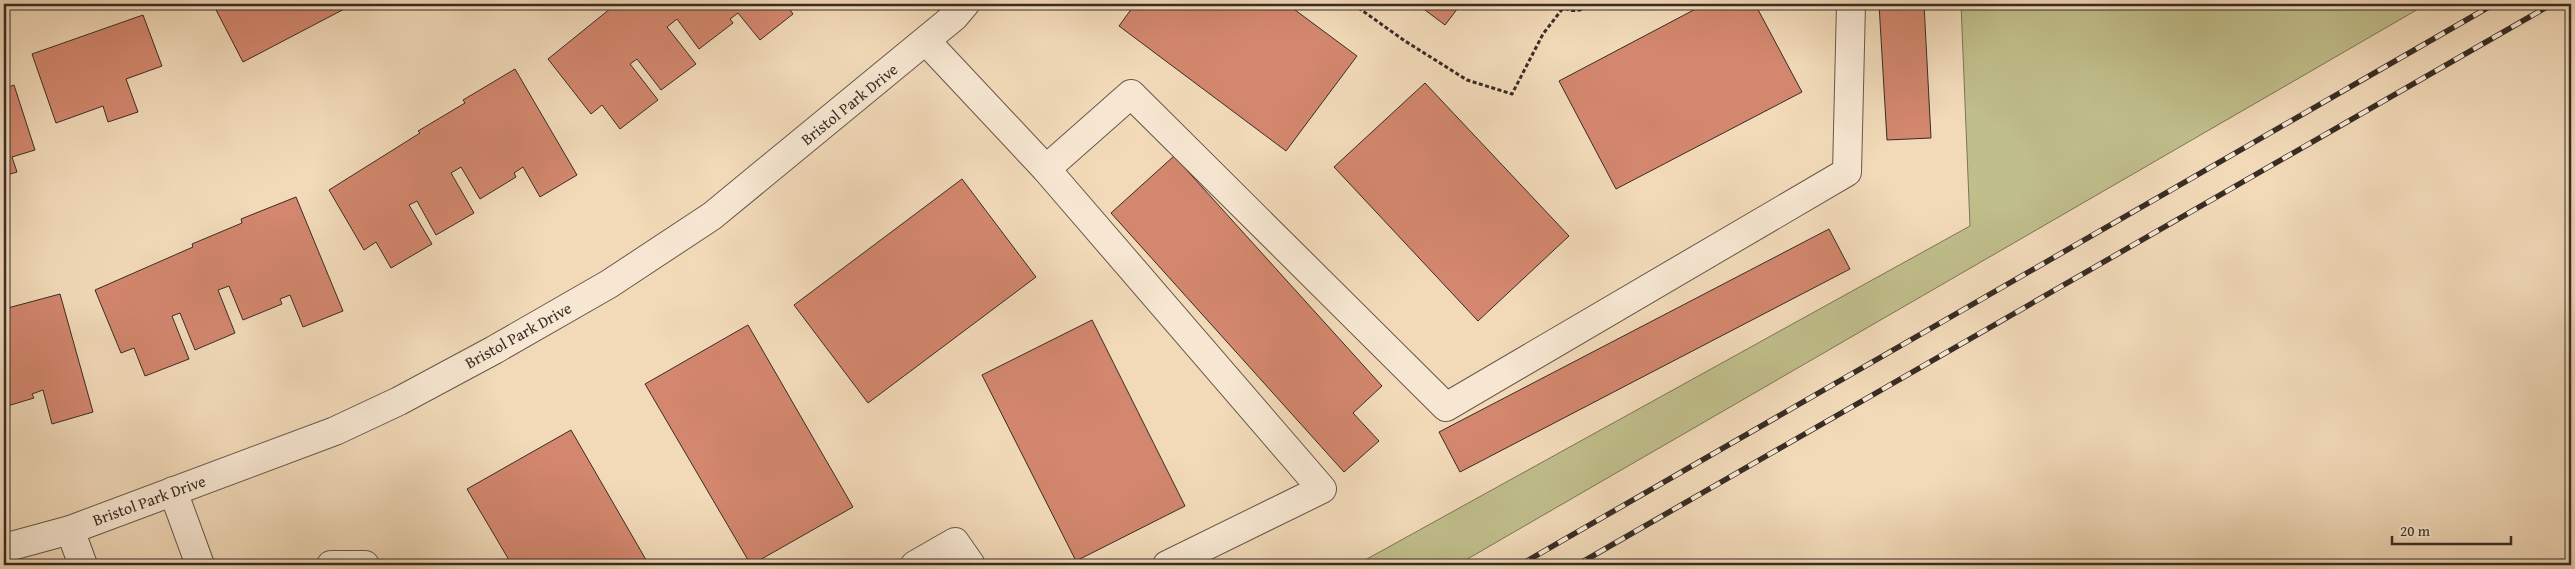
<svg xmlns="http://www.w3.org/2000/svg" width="2575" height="569" font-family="'Gentium Book Plus',serif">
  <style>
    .green { fill: #c0be8b; stroke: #7c7558 }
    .building { fill: #d3876e; stroke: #382c25 }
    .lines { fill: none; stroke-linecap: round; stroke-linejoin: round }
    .minor-casing { stroke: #66584a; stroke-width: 30 }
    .path { stroke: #382c25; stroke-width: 3; stroke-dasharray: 4 2.5; stroke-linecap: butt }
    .minor { stroke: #f7e7d2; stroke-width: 28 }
    .rail-casing { stroke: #382c25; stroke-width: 5.5 }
    .rail { stroke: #f7e7d2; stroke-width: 4; stroke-dasharray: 11; stroke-linecap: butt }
    .labels { text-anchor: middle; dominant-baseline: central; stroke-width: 4; stroke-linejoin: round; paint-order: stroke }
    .street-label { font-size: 16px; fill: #382c25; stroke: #f7e7d2 }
  </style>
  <rect width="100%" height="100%" fill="#f2dab9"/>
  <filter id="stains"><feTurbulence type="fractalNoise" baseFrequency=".004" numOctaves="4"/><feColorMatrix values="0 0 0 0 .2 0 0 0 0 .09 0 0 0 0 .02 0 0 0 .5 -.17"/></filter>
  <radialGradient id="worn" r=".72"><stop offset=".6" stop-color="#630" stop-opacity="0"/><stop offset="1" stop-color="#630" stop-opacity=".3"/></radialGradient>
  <!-- green -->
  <path class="green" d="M1961,4H2427L1457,565H1356L1970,226Z"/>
  <!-- building -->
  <g class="building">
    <path d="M213,4H349L350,6L243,62Z"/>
    <path d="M616,4H786L793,14L760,40L738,13L730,19L733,23L699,49L677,19L667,27L696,64L661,90L637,59L630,64L658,100L620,129L602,105L591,114L548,59Z"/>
    <path d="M1135,4H1287L1357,56L1286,151L1119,26Z"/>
    <path d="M1417,4H1461L1445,25Z"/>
    <path d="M1705,4H1755L1802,92L1616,189L1559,81Z"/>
    <path d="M1879,4H1924L1931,138L1887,140Z"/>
    <path d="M143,15L162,66L126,79L138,112L108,122L103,106L56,123L32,54Z"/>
    <path d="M515,69L577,175L540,197L523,167L514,173L516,177L480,199L461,167L451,173L474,213L436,235L417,201L409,205L432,244L391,268L376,242L364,250L329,190L420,133L418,131L465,103L463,100Z"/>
    <path d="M1425,83L1569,236L1478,321L1334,167Z"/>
    <path d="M14,85L35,150L12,157L17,172L4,176V89Z"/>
    <path d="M1174,156L1382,386L1353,413L1379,441L1344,472L1111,213Z"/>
    <path d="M962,179L1036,277L868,403L794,305Z"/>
    <path d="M296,197L343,311L303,327L290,295L280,299L282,304L243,320L229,286L218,290L235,333L195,350L180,313L172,316L189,359L145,376L134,348L121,353L95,290L193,247L192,244L242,223L241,219Z"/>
    <path d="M1829,229L1850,269L1460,472L1439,432Z"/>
    <path d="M60,294L93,412L52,424L43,390L32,394L34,398L4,407V309Z"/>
    <path d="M1092,320L1185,506L1076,561L982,375Z"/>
    <path d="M748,325L853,507L751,565L645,384Z"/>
    <path d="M571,430L649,565H512L467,489Z"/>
  </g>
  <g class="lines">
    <defs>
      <g id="minor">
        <path d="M926,41L1046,169"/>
        <path d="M173,491L200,565"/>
        <path d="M70,530L83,565"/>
        <path d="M4,548L70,530L335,431L399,401L494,350L609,284L712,216L954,17L965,4"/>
        <path d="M331,565H365"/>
        <path d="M915,565L955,542L971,565"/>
        <path d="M1167,565L1322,489L1046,169L1131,94L1446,407L1847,172L1851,4"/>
      </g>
    </defs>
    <!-- minor casing -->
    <use href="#minor" class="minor-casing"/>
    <!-- path -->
    <g class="path">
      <path d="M1353,4L1405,41L1467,80L1512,94L1543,34L1563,8"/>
      <path d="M1560,4C1568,14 1584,11 1593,4"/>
    </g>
    <!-- minor -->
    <use href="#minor" class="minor"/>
    <defs>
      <g id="rail">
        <path d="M1520,565L2494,4"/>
        <path d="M1577,565L2552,4"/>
      </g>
    </defs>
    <!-- rail casing -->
    <use href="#rail" class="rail-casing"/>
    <!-- rail -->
    <use href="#rail" class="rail"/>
  </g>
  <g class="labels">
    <!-- street labels -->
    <g class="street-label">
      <text transform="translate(849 104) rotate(-39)">Bristol Park Drive</text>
      <text transform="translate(518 335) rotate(-29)">Bristol Park Drive</text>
      <text transform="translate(149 500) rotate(-20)">Bristol Park Drive</text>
    </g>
  </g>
  <!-- margin -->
  <rect width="2575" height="569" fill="none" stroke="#f2dab9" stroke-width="20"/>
  <rect x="5" y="5" width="2565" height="559" fill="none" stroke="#382c25" stroke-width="2.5"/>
  <rect x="10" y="10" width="2555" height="549" fill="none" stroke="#382c25"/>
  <!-- scale -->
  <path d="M2392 536v8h119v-8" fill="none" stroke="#382c25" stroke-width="2.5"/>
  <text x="2400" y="536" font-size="15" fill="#382c25" stroke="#f7e7d2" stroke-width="4" paint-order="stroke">20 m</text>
  <rect width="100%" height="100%" filter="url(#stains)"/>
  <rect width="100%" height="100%" fill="url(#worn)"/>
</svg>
